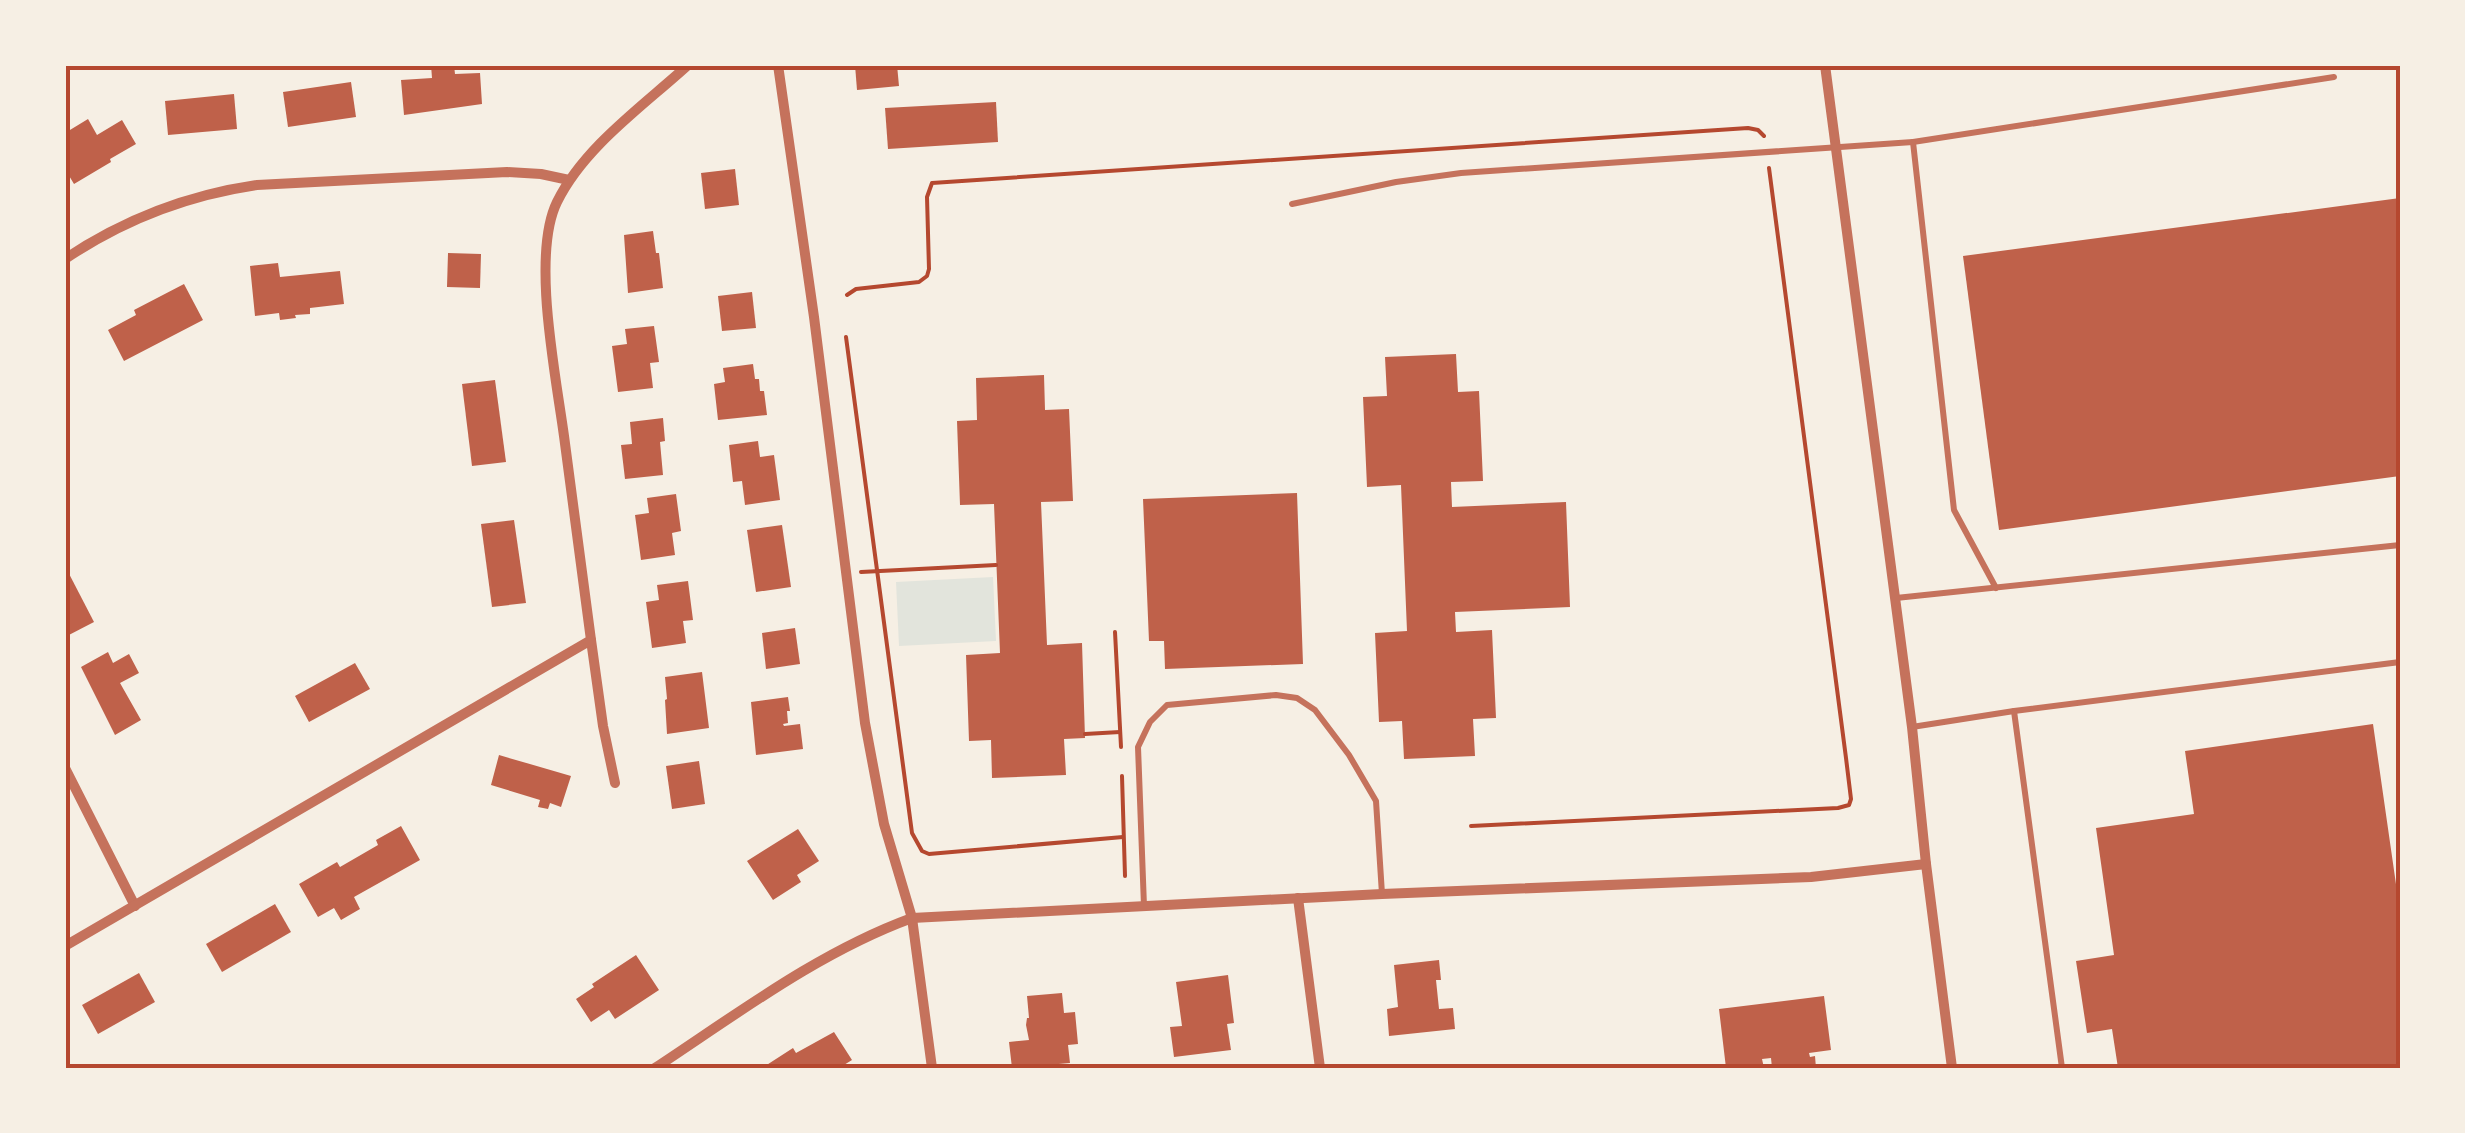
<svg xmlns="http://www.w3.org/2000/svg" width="2465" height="1133" font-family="'Alegreya Sans',sans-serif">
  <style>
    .green { fill: #e2e4dc }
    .building { fill: #bf614a }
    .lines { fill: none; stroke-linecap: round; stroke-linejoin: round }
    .path { stroke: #b5482f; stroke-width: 4 }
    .service { stroke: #c5725c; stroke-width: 6 }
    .minor { stroke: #c5725c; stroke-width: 10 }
    .neatline { fill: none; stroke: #b5482f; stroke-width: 4 }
  </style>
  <rect width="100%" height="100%" fill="#f6efe4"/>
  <!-- green -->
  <path class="green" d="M993,577L996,641L899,646L896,582Z"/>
  <!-- building -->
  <g class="building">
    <path d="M431,65H454L455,74L480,73L482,104L404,115L401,80L432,78Z"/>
    <path d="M855,65H897L899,86L857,90Z"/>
    <path d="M351,82L356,117L288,127L283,92Z"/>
    <path d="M234,94L237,129L168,135L165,101Z"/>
    <path d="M996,102L998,142L888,149L885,108Z"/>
    <path d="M88,119L97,135L122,120L136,144L110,159L111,162L74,184L65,169V133Z"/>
    <path d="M735,169L739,205L705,209L701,173Z"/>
    <path d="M2400,198V476L1999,530L1963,256Z"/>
    <path d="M653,231L656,253H659L663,288L628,293L624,235Z"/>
    <path d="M448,253L481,254L480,288L447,287Z"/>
    <path d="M278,263L280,277L340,271L344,304L310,308V314L295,315L296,318L280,320L279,313L255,316L250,266Z"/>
    <path d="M184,284L203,320L124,361L108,330L136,315L134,310Z"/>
    <path d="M752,292L756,328L722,331L718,296Z"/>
    <path d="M654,326L659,362L650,363L653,388L618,392L612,346L627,344L625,329Z"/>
    <path d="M1456,354L1458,392L1479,391L1483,481L1451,482L1452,507L1566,502L1570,607L1455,612L1456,632L1492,630L1496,718L1473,719L1475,756L1404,759L1402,721L1379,722L1375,633L1407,631L1401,485L1367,487L1363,397L1387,396L1385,357Z"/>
    <path d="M753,364L755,379H759L760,391H764L767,415L718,420L714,384L725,382L723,368Z"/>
    <path d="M1044,375L1045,410L1069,409L1073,501L1041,502L1047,645L1082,643L1085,738L1064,739L1066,775L992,778L991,740L969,741L966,655L1000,653L994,504L960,505L957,421L977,420L976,378Z"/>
    <path d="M495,380L506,462L472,466L462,384Z"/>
    <path d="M663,418L665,441L660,442L663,475L625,479L621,445L632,444L630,422Z"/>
    <path d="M758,441L760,457L774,455L780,500L745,505L742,481L733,482L729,445Z"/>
    <path d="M1297,493L1303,664L1165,669L1164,641H1149L1143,499Z"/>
    <path d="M676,494L681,531L672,533L675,555L641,560L635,515L649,513L647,498Z"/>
    <path d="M514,520L526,603L492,607L481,524Z"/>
    <path d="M782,525L791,587L756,592L747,530Z"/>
    <path d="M65,566L94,622L65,637Z"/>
    <path d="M688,581L693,620L683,621L686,643L652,648L646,602L659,600L657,585Z"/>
    <path d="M795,628L800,664L766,669L762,633Z"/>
    <path d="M108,652L113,663L129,654L139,673L120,683L141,720L115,735L81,667Z"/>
    <path d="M355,663L370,689L309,722L295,696Z"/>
    <path d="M702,672L709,728L667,734L665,700L667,699L665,677Z"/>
    <path d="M788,697L790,711H787L788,723L783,724L784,726L800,724L803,749L756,755L751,702Z"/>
    <path d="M2373,724L2400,912V1068H2118L2112,1029L2087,1033L2076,961L2114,955L2096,828L2194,814L2185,751Z"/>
    <path d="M499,755L571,776L561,807L550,803L548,809L538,807L540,800L491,785Z"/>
    <path d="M699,761L705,804L672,809L666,766Z"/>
    <path d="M401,826L420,860L354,897L360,909L341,920L334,908L318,917L299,884L337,862L340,867L378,845L376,840Z"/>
    <path d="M798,829L819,861L797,875L801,882L773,900L747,861Z"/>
    <path d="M275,904L291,932L222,972L206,944Z"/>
    <path d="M636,955L659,990L615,1019L609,1010L591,1022L576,999L594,987L592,984Z"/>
    <path d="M1439,960L1441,980H1436L1439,1009L1453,1008L1455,1029L1389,1036L1387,1009L1398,1007L1394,965Z"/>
    <path d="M139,973L155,1002L98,1034L82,1005Z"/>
    <path d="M1228,975L1234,1023L1227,1024L1231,1050L1174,1057L1170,1027L1182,1026L1176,982Z"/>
    <path d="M1062,993L1064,1013L1075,1012L1078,1044L1068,1045L1070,1063L1012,1068L1009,1042L1029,1040L1026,1025L1027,1018H1029L1027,996Z"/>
    <path d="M1824,996L1831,1050L1809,1053L1810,1057L1815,1056L1816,1068H1772L1771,1058L1762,1059L1764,1068H1726L1719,1009Z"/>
    <path d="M834,1032L852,1060L839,1068H762L793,1048L796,1053Z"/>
  </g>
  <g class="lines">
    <!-- path -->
    <g class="path">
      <path d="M847,295L856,289L919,282L927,276L929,269L927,197L932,183L1748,128L1758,130L1764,136"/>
      <path d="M846,337L912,833L922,851L929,854L1123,837"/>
      <path d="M861,572L996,565"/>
      <path d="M1115,632L1121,747"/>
      <path d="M1085,734L1120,732"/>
      <path d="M1122,776L1125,876"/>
      <path d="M1471,826L1838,808L1849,805L1851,799L1846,758L1769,168"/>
    </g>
    <!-- service -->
    <g class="service">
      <path d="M1913,142L2334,77"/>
      <path d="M1292,204L1396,182L1461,173L1913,142L1954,510L1996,588"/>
      <path d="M1896,598L2400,545"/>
      <path d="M2014,711L2400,662"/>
      <path d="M1912,727L2014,711L2062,1068"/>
      <path d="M1144,906L1138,747L1150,722L1167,705L1276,695L1297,698L1315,710L1349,755L1376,801L1382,894"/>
    </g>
    <!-- minor -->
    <g class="minor">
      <path d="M778,65L814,317L865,723L884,824L912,918L932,1068"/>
      <path d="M1825,65L1912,727L1926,864L1952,1068"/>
      <path d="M65,259C123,220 188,195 257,185L507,172L541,174L569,180"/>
      <path d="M591,640L603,726L615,783"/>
      <path d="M65,768L135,906"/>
      <path d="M1298,898L1320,1068"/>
      <path d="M65,946L591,640C582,572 573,504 564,436C556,376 531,255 557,202C584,147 643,106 688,65"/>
      <path d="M655,1068C737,1014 819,952 912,918L1382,894L1811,877L1926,864"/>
    </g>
  </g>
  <!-- border -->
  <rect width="2465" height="1133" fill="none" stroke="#f6efe4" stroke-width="135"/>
  <rect x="68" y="68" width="2330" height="998" class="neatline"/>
</svg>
